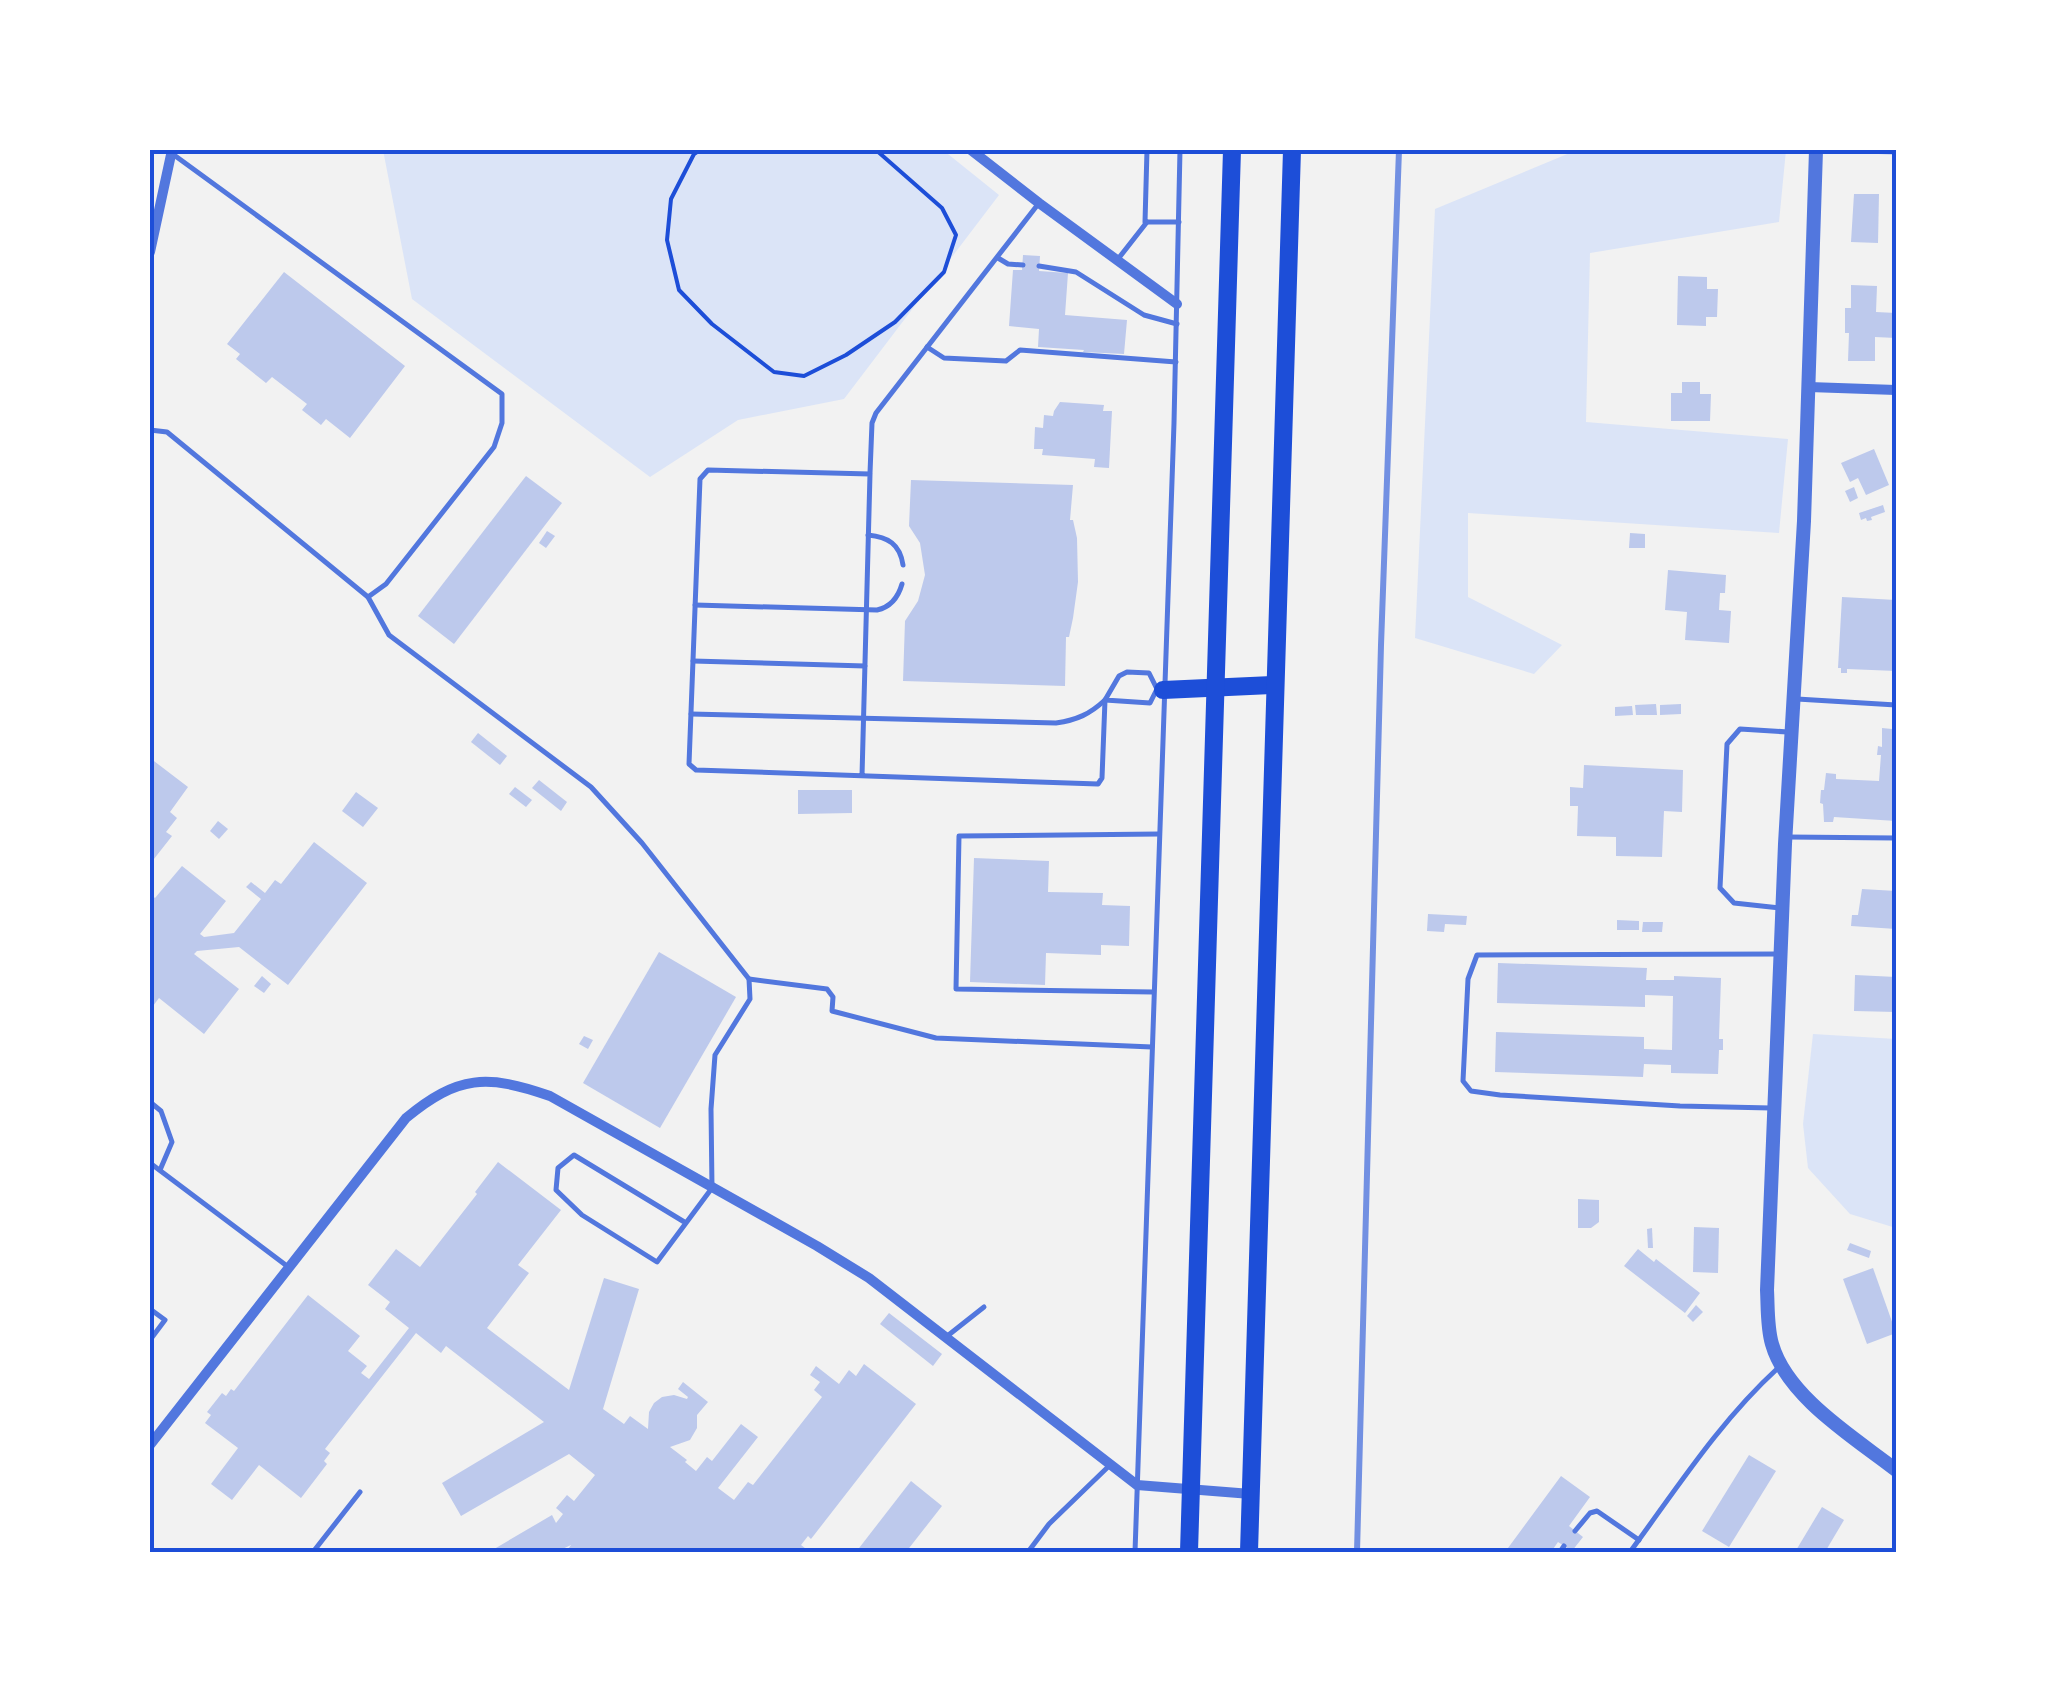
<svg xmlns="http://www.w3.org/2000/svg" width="2046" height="1702" font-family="'Golos Text',sans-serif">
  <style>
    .green { fill: #dbe4f7 }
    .building { fill: #bdc9ec }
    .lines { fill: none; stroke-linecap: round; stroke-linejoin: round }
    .path { stroke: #1d4ed8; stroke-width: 4 }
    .service { stroke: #5277de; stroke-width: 5 }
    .minor { stroke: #5277de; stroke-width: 10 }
    .tertiary { stroke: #5277de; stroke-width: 14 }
    .primary { stroke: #1d4ed8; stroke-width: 18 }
    .rail { stroke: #7290e2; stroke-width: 6 }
    .neatline { fill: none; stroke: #1d4ed8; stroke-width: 4 }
  </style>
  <rect width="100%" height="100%" fill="#f2f2f2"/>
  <!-- green -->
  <g class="green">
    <path d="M383,150H943L999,195L844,399L738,420L650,477L412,299Z"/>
    <path d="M1577,150H1786L1779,222L1590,253L1586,422L1788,439L1779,533L1468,513V597L1562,645L1534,674L1415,638L1435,209Z"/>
    <path d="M1813,1034L1896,1039V1228L1850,1214L1808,1168L1803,1124Z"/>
  </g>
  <!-- building -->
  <g class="building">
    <path d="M1861,150H1896V155L1861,153Z"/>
    <path d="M1854,194H1879L1878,243L1851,242Z"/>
    <path d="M1023,255L1040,256L1039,271L1068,273L1065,315L1127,320L1124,354L1083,352L1084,350L1038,347L1039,329L1009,326L1013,270H1022Z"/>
    <path d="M284,272L405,366L350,438L326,419L321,425L302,410L307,404L272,377L266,383L236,359L240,354L227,344Z"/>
    <path d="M1678,276L1707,277V289H1718L1717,317H1706V326L1677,325Z"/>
    <path d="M1851,285L1877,286L1876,312L1896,313V338L1875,337V361H1848L1849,333H1845V308H1851Z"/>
    <path d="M1682,382H1700V394H1711L1710,421H1671V393H1682Z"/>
    <path d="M1060,402L1104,405L1103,411H1112L1109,468L1094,467L1095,459L1042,455L1043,449H1034L1035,427L1043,428L1044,415L1053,416L1054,411Z"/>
    <path d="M1874,449L1889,485L1866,495L1858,478L1850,482L1841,463Z"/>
    <path d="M526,476L562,503L454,644L418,616Z"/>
    <path d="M911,480L1073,485L1070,520H1073L1077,538L1078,582L1073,618L1069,637H1066L1065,686L903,681L905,621L918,601L925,575L920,543L909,526Z"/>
    <path d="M1854,487L1858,498L1850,502L1845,491Z"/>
    <path d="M1883,505L1885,512L1871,517L1872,520L1867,521L1866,518L1861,520L1859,513Z"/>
    <path d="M547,531L555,536L546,548L539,543Z"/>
    <path d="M1630,533L1645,534V548H1629Z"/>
    <path d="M1668,570L1726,575L1725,593H1720L1719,610L1731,611L1729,643L1685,640L1687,612L1665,610Z"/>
    <path d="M1842,597L1896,600V671L1847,669V673H1841V668H1838Z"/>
    <path d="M1656,704L1657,715H1636L1635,705Z"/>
    <path d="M1681,704V714L1660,715V705Z"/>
    <path d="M1632,706L1633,715L1615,716V707Z"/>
    <path d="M1892,726H1896V821L1834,817L1833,822H1824L1823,804L1820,803L1821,790H1824L1826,773L1836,774V779L1879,781L1881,755H1877L1878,746L1882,747V728L1892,729Z"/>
    <path d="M478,733L507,756L500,765L471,742Z"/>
    <path d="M150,758L188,787L170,812L177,818L166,832L172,836L150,864Z"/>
    <path d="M1584,765L1683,770L1682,812L1664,811L1662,857L1616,856V837L1577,836L1578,806H1570V787L1583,788Z"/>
    <path d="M539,780L567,802L561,811L532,788Z"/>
    <path d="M515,787L532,800L526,807L509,794Z"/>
    <path d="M798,790H852V813L798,814Z"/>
    <path d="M356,792L378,808L363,827L342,811Z"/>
    <path d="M218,821L228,829L219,839L210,831Z"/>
    <path d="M314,842L367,883L288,985L239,947L197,951L194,954L239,989L204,1034L159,998L153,1006L150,1003V894L155,898L182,866L226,901L200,934L204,937L234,933L261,899L246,887L251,882L265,893L275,880L281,884Z"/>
    <path d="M974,858L1049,861L1048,892L1103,893L1102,905L1130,906L1129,946L1101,945V955L1046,953L1045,985L970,982Z"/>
    <path d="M1862,889L1896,891V929L1851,926L1852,915H1858Z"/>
    <path d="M1428,914L1467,916L1466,925L1445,924L1444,932L1427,931Z"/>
    <path d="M1617,920L1639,921V930H1617Z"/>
    <path d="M1643,922H1663L1662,932H1642Z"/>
    <path d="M659,952L736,997L660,1128L583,1083Z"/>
    <path d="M1498,963L1647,968L1646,980H1674V976L1721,978L1719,1039H1723V1050H1719L1718,1074L1671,1073V1065L1644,1064L1643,1077L1495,1072L1496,1032L1644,1037V1049L1672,1050L1673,996L1645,995V1007L1497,1003Z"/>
    <path d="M1855,975L1896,977V1012L1854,1011Z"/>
    <path d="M262,976L271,984L264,993L254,986Z"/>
    <path d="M584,1036L593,1040L588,1049L579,1044Z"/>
    <path d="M498,1162L561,1210L518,1265L529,1273L487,1328L569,1390L604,1278L639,1289L603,1409L624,1424L630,1416L648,1429L649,1412L654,1403L662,1397L674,1395L687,1399L688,1397L678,1389L683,1382L708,1402L697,1415V1428L690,1440L670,1447L687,1460L685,1462L696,1471L707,1457L712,1461L741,1424L758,1437L718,1488L734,1500L748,1482L753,1485L822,1397L814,1390L820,1382L810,1375L816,1366L839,1384L849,1370L856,1376L864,1364L916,1404L811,1539L808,1536L801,1545L810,1552H566L571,1545L556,1552H489L552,1515L556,1523L563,1514L556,1508L567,1495L574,1501L595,1475L569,1454L461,1516L442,1483L544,1422L446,1346L441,1353L416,1333L325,1449L330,1453L324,1461L327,1464L301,1498L259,1465L232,1500L211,1484L238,1448L205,1423L211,1415L207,1412L222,1393L226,1396L231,1389L234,1391L308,1295L360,1336L348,1351L367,1366L361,1373L369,1379L409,1328L385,1309L390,1302L368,1285L396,1249L420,1267L477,1194L475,1192Z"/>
    <path d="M1578,1199L1599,1200V1222L1591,1228H1578Z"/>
    <path d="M1694,1227L1719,1228L1718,1273L1693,1272Z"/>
    <path d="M1652,1228L1653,1248H1648L1647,1229Z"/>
    <path d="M1850,1243L1871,1251L1869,1258L1847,1250Z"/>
    <path d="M1638,1249L1654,1262L1656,1259L1700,1293L1685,1313L1624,1266Z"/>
    <path d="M1873,1268L1896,1333L1867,1344L1843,1279Z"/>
    <path d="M1696,1305L1703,1312L1693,1322L1687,1316Z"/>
    <path d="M889,1313L942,1354L933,1366L880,1324Z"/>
    <path d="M1749,1455L1776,1471L1729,1547L1702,1531Z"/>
    <path d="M1561,1476L1590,1497L1569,1526L1583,1537L1572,1551L1558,1542L1551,1552H1513L1508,1548Z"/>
    <path d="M911,1481L942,1506L906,1552H856Z"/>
    <path d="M1822,1507L1844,1520L1825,1552H1795Z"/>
  </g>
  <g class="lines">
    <!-- path -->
    <path class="path" d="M700,150L694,154L671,199L667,240L679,290L712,324L774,372L804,376L846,355L895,322L944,272L956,235L942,208L876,150"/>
    <!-- service -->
    <g class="service">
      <path d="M1147,150L1145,222H1179"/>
      <path d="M998,258L1008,264L1023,265"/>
      <path d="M1118,259L1147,222"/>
      <path d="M1039,266L1076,272L1144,315L1177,324"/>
      <path d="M927,347L944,358L1006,361L1020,350L1176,362"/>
      <path d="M150,430L167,432L368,597L386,584L494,447L502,423V394L174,155"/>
      <path d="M870,473L872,423L876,413L1039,203"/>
      <path d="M868,535C888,537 900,544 903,565"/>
      <path d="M368,597L389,635L591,787L642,843L749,979L750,999L715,1055L711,1109L712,1188L657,1262L582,1215L556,1190L558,1168L574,1155L686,1223"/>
      <path d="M695,605L877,610C891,607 898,598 902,584"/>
      <path d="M693,661L865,666"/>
      <path d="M1127,672L1149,673L1157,689L1150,703L1105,700L1119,676Z"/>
      <path d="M1797,699L1896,705"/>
      <path d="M691,714L1056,723C1077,720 1090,714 1105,700"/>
      <path d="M862,776L870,474L708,470L700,479L689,764L696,770L1098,784L1102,778L1105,700"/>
      <path d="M1788,837L1896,838"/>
      <path d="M1780,908L1734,903L1720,888L1727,744L1740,729L1788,732"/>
      <path d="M749,979L827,989L833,997L832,1011L936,1038L1152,1047"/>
      <path d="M1153,992L956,989L959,836L1159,834"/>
      <path d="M150,1102L161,1111L172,1142L160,1170"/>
      <path d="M1771,1108L1680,1106L1500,1095L1471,1091L1463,1081L1468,979L1477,955L1780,954"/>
      <path d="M150,1163L287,1266"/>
      <path d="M150,1309L165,1320L150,1340"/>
      <path d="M946,1337L984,1307"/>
      <path d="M1575,1531L1590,1513L1597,1511L1639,1540"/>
      <path d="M313,1552L360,1492"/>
      <path d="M1028,1552L1049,1524L1110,1465"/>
      <path d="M1135,1552L1174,423L1180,150"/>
      <path d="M1560,1552L1564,1546"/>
      <path d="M1630,1552C1677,1488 1720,1421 1778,1368"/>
    </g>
    <!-- minor -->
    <g class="minor">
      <path d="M971,150L1039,203L1177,304"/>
      <path d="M150,252L172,150"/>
      <path d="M1809,387L1896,390"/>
      <path d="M150,1445L406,1118C458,1075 487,1074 550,1096L817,1246L869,1278L1137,1485L1251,1494"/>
    </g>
    <!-- tertiary -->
    <path class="tertiary" d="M1816,150L1804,521L1785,844L1767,1290C1768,1308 1767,1327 1772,1344C1787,1397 1855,1438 1896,1470"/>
    <!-- primary -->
    <g class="primary">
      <path d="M1163,690L1274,685"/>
      <path d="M1189,1552L1232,150"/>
      <path d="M1249,1552L1292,150"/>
    </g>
    <!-- rail -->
    <path class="rail" d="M1357,1552L1381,645L1399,150"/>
  </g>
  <!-- border -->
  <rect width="2046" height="1702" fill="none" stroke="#ffffff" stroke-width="305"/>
  <rect x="152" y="152" width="1742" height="1398" class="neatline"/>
</svg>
